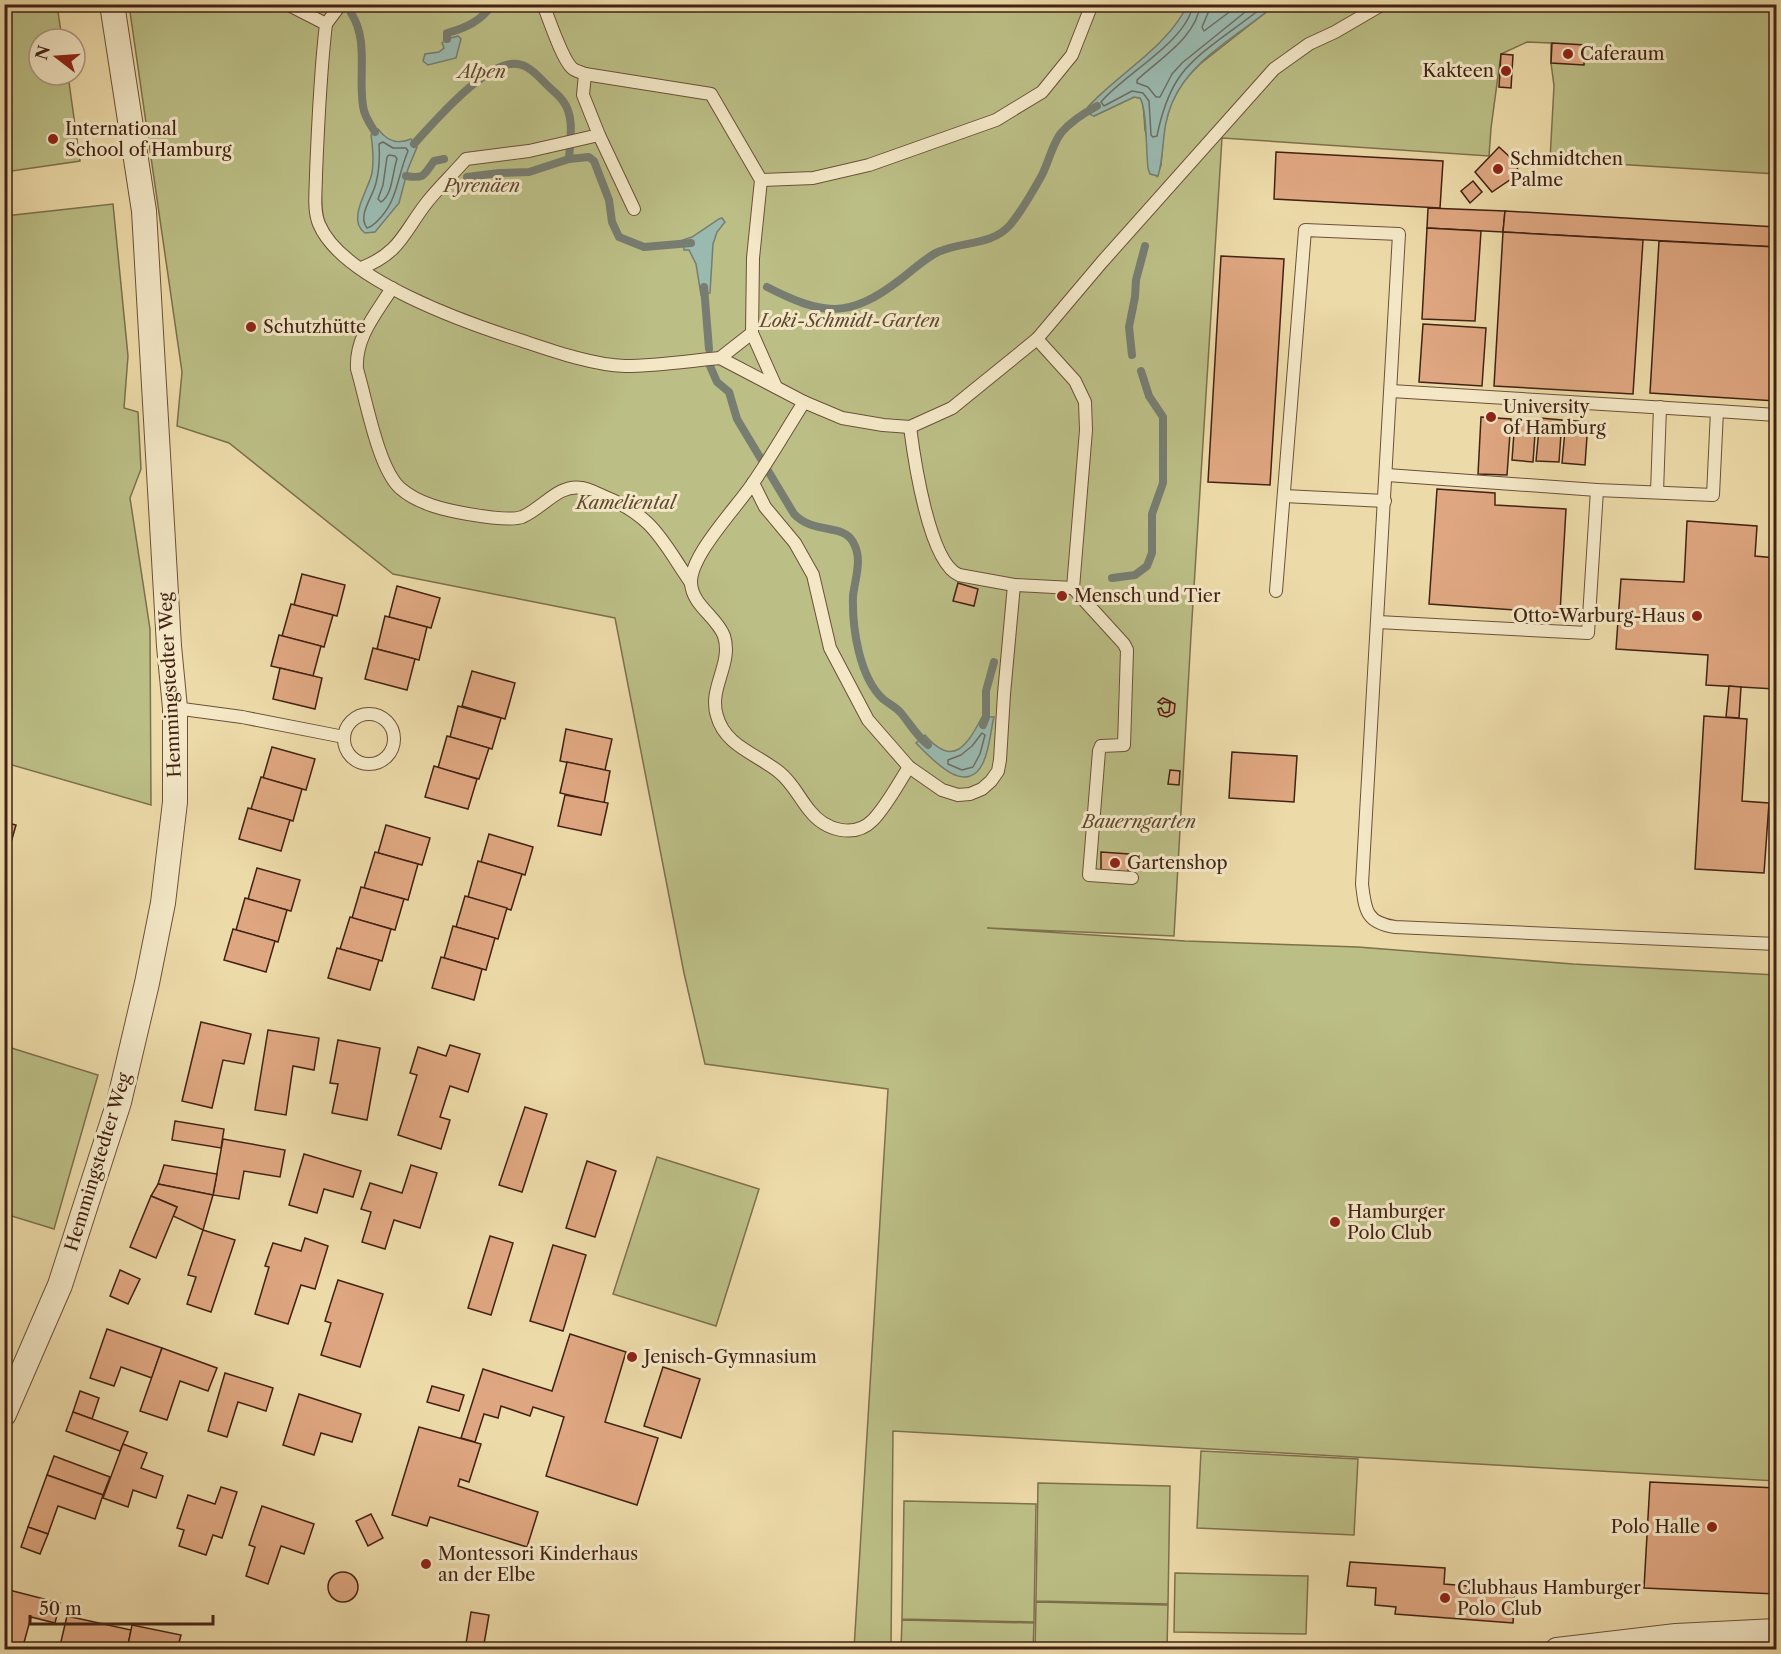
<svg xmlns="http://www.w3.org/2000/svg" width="1781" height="1654" font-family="'Libre Caslon Text',serif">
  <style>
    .green { fill: #bbbe85; stroke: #7e704c; stroke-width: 1.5 }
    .water { fill: #9ab9af; stroke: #777d71; stroke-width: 1.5 }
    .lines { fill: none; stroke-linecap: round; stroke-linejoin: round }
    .shore { stroke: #6e6e62; stroke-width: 1.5 }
    .stream { stroke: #777d71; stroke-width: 8 }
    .building { fill: #dfa781; stroke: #422214; stroke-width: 1.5 }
    .lane-casing { stroke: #6c5039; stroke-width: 14 }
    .street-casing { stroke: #6c5039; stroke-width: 26 }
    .lane { stroke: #f3e7c6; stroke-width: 12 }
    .street { stroke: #f3e7c6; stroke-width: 24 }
    .poi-dot { fill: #8f2418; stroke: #f3e7c6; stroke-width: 2 }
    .labels { text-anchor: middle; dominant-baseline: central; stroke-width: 6; stroke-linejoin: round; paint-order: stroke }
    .poi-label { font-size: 18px; fill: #422214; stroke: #f3e7c6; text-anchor: start }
    .park-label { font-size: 18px; font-style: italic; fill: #604930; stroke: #f3e7c6 }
    .street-label { font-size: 18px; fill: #422214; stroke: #f3e7c6 }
  </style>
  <rect width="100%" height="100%" fill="#ecdaa8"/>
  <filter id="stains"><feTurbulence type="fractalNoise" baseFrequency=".00333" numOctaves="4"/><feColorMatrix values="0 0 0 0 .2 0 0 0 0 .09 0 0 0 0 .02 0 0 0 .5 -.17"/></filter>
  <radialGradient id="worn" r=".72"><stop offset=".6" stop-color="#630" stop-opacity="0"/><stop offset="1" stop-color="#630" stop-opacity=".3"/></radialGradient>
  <!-- green -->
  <g class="green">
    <path d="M5,4L57,5L62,39H39V75H68L80,161L5,172Z"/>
    <path d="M129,5H1188C1167,49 1120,72 1088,107L1094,116L1134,97L1140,98L1143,102L1145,130L1157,176L1161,165L1164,128L1171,104L1183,81L1200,64L1275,5H1776V174L1550,160L1554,86L1551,63V43L1527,42L1501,54L1491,128L1489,156L1222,138L1191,635L1174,936L987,928L1185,941L1358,947L1573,964L1776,975V1481L893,1431L891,1649H854L888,1089L705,1064L684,973L615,618L393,574L229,443L177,426L182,372Z"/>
    <path d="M113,204L128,356L124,408L138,412L141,469L130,498L150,629L151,805L5,763V216Z"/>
    <path d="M5,1046L98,1075L54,1229L5,1214Z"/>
    <path d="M657,1157L759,1189L716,1326L613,1294Z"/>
    <path d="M1201,1451L1358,1459L1354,1535L1197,1528Z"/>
    <path d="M1038,1483L1170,1486L1168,1604L1036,1601Z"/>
    <path d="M904,1501L1036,1504L1034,1622L902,1619Z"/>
    <path d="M1175,1573L1308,1576L1306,1634L1174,1632Z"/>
    <path d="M1036,1602L1168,1605L1167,1649H1035Z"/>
    <path d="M902,1620L1034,1623L1033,1649H901Z"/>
  </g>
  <!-- water -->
  <g class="water">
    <path d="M1188,4L1275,5C1240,35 1190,59 1172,103C1161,128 1165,153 1158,176L1150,174L1148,168C1146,153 1147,108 1140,98L1134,97L1094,116L1091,115L1088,107C1120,72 1167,48 1188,4Z"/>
    <path d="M458,36L461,39L456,58L428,65L423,61L425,54L439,52L444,48L442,43L447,39Z"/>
    <path d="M378,129C387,141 397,145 411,139L417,147L408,169L399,203L375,232L365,233C346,220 369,189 372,173C374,160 373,148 371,135Z"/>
    <path d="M722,218L725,222L717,232L713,244L710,293L701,295L696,264L689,250H684L683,240L692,237L719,219Z"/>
    <path d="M982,717H994C990,733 990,748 983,763C966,798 931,758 916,743L925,735C953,768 967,746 982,717Z"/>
  </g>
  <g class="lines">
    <!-- shore -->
    <g class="shore">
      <path d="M1193,4C1188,41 1124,74 1101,102L1104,106L1132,91L1143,93L1149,101L1151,135L1153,137L1157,136C1161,116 1167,96 1178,79C1196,51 1240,27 1266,4"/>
      <path d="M1200,4C1198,36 1158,60 1137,80V83L1148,87L1156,97H1160L1172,74L1182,63L1255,4"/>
      <path d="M1209,4L1208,13L1202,27L1204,31L1240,4"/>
      <path d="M383,142L393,148H406L408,151C398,174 398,197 382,216C377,221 374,226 367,228C357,215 373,197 376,183C379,171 380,157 379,144Z"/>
      <path d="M389,155L395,156L397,159C392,173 393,194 381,202L378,199L383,185L387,157Z"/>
      <path d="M982,733L985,735L980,754L973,767L962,770L948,764V760L961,755L972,746Z"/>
    </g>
    <!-- stream -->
    <g class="stream">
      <path d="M351,13C369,40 358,76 363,106C364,116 370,124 375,132"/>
      <path d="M447,39V33C466,28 481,21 493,4"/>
      <path d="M414,144C433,123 488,59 517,64C529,65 539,77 547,85C552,90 559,95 563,101C575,117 570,140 569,159"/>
      <path d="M406,176C425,179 424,175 434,161L444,159"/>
      <path d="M467,177L499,173L529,172L569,159L589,157L594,161L609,200L612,222L619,237L644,247L691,243"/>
      <path d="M704,287L709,349"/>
      <path d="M767,287C824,316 849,319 901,279C913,270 925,258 938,252C961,241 992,246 1010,225C1022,211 1033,191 1042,175C1049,161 1052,145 1061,133C1071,121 1084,113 1097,106"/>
      <path d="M1132,355L1129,327L1135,297L1136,280L1145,246"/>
      <path d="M710,366L717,382L729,392L737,419L794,514C814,535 843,523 853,542C863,559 855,578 853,596C852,627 859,677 883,699C889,704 896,707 901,713C910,724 917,736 928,745"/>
      <path d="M1112,578L1135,575L1147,566L1152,553V514L1163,483V417L1149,396L1141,371"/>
      <path d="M983,725L986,717V691L994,662"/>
    </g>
  </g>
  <!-- building -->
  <g class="building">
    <path d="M1552,43L1585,45L1584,65L1551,63Z"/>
    <path d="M1501,54L1513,55L1511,88L1499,87Z"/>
    <path d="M1499,147L1512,159L1520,173L1492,192L1475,172Z"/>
    <path d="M1276,152L1443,161L1440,208L1274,199Z"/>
    <path d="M1473,181L1482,192L1470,203L1461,191Z"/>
    <path d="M1428,208L1505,211L1503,232L1427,228Z"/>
    <path d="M1505,211L1776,227V247L1503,232Z"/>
    <path d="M1427,228L1481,231L1475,321L1422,319Z"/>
    <path d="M1503,232L1643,240L1633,394L1494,386Z"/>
    <path d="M1659,241L1776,247V401L1650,393Z"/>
    <path d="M1221,256L1284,259L1270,485L1208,482Z"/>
    <path d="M1423,324L1486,328L1482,386L1419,382Z"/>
    <path d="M1481,417L1511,419L1507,475L1478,474Z"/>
    <path d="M1540,418L1562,420L1559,462L1536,461Z"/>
    <path d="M1515,419L1536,420L1533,462L1512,460Z"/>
    <path d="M1566,420L1588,422L1585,465L1562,463Z"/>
    <path d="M1437,489L1495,493V505L1566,509L1560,613L1429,604Z"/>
    <path d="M1687,521L1757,526L1755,556L1776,558L1775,689L1706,685L1708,655L1616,649L1621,579L1684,582Z"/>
    <path d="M302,574L345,585L337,616L294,605Z"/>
    <path d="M958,583L978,589L974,606L953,601Z"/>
    <path d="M397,586L440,598L431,628L389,617Z"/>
    <path d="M291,604L333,615L324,647L282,636Z"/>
    <path d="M385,616L427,627L419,660L377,649Z"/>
    <path d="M279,635L321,646L313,676L271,666Z"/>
    <path d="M373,648L415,659L407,690L365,679Z"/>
    <path d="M280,668L322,678L315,709L273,699Z"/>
    <path d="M472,671L515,683L505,719L462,706Z"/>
    <path d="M1729,686L1741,687L1739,718L1726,717Z"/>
    <path d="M1163,698L1175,704L1174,713L1167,717L1160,715L1158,709L1161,708L1164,713L1169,712L1170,703L1164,702L1162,704L1158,702Z"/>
    <path d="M458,706L501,718L492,749L450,737Z"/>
    <path d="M1704,716L1747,719L1742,801L1769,803L1764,873L1695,869Z"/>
    <path d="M566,729L612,739L605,770L560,761Z"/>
    <path d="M447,736L489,748L479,779L438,768Z"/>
    <path d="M272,747L315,759L306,790L263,778Z"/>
    <path d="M1232,752L1297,756L1294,802L1229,798Z"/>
    <path d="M567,762L610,771L604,803L560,793Z"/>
    <path d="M434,766L477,779L468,809L425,797Z"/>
    <path d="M1170,770L1180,771L1179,785L1168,784Z"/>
    <path d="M261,777L302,789L293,821L251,809Z"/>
    <path d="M565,795L608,803L601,835L558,826Z"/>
    <path d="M248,808L290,820L281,851L239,839Z"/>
    <path d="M4,822L16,825L4,867Z"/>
    <path d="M386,825L430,838L422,865L378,853Z"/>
    <path d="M489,834L533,847L525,875L481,862Z"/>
    <path d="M375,852L418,864L408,900L364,888Z"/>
    <path d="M1101,852L1129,854L1128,873L1101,872Z"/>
    <path d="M478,861L522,874L511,910L468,897Z"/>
    <path d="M257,868L300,880L291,911L248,899Z"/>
    <path d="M361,887L404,899L395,930L352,918Z"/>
    <path d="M465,896L507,908L498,939L456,927Z"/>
    <path d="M245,898L287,910L278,942L236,930Z"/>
    <path d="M350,917L391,929L382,961L340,949Z"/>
    <path d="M453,926L495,938L486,970L444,958Z"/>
    <path d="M233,929L275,941L266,972L224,960Z"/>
    <path d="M337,948L379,960L370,990L328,978Z"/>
    <path d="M441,957L482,969L474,1000L432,988Z"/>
    <path d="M201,1022L251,1034L244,1064L223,1060L212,1108L182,1101Z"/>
    <path d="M268,1030L319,1038L314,1070L293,1066L286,1115L255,1110Z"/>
    <path d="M338,1040L380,1048L367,1120L332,1113L338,1084L330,1083Z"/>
    <path d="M450,1045L480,1054L468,1092L450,1086L440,1117L450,1120L441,1149L398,1135L417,1075L410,1073L418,1047L446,1056Z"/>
    <path d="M525,1107L547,1114L522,1192L499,1185Z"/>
    <path d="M175,1121L224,1129L221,1148L172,1140Z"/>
    <path d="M223,1139L285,1150L280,1177L244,1171L239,1199L213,1195Z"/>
    <path d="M304,1154L361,1171L353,1197L324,1189L317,1213L289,1205Z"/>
    <path d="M587,1161L616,1171L595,1237L566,1228Z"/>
    <path d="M164,1165L217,1174L213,1195L158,1184Z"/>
    <path d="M411,1165L437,1173L420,1228L394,1220L385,1249L362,1242L371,1212L361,1209L370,1183L402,1193Z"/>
    <path d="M158,1184L213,1195L203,1230L173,1216L177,1207L151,1196Z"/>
    <path d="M151,1196L177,1207L156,1258L130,1247Z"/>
    <path d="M203,1230L235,1240L211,1312L187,1304L196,1277L188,1275Z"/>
    <path d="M490,1236L513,1243L491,1315L468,1308Z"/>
    <path d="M305,1238L328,1246L315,1289L301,1285L288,1324L255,1314L269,1267L265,1266L273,1243L301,1251Z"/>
    <path d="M553,1245L586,1255L563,1331L530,1321Z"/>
    <path d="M120,1270L140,1279L128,1304L110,1296Z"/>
    <path d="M338,1280L383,1294L360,1367L321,1355L331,1323L325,1321Z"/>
    <path d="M107,1329L162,1348L152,1378L121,1367L114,1386L90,1378Z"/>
    <path d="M570,1334L626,1352L605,1422L658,1438L637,1505L546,1476L564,1417L533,1407L530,1416L501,1406L498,1418L484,1414L475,1442L461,1438L483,1369L552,1391Z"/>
    <path d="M162,1348L217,1368L208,1391L180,1381L167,1420L140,1411Z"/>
    <path d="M663,1367L700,1379L681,1438L644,1426Z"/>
    <path d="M225,1373L273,1388L266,1411L238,1402L227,1437L208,1431Z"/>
    <path d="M432,1386L464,1395L459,1411L427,1402Z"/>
    <path d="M80,1391L99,1398L92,1419L73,1412Z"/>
    <path d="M299,1394L361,1414L352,1442L321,1433L314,1455L283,1445Z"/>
    <path d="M73,1412L128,1432L120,1451L66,1431Z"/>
    <path d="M419,1427L481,1444L469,1482L460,1479L458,1486L538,1512L527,1547L430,1517L427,1526L392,1515Z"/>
    <path d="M123,1444L147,1453L141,1468L163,1476L156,1498L133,1490L128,1507L103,1498Z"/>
    <path d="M54,1456L110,1477L103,1495L47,1475Z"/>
    <path d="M47,1475L103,1495L95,1519L58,1506L48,1534L28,1527Z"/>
    <path d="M1650,1482L1776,1488V1594L1644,1588Z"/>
    <path d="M221,1487L237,1492L222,1538L213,1535L206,1555L179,1546L184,1530L177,1528L188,1495L215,1504Z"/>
    <path d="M262,1506L314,1524L304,1554L281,1546L268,1584L246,1576L255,1547L249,1545Z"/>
    <path d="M371,1514L383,1538L368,1546L356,1521Z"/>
    <path d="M28,1527L48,1534L40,1554L21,1547Z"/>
    <path d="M1350,1562L1445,1568L1444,1584L1515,1590L1513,1623L1395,1614L1396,1607L1375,1605L1376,1588L1347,1586Z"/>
    <circle cx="343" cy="1587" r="15"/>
    <path d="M9,1590L60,1603L55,1623L31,1617L22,1650H4V1605Z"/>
    <path d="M471,1612L489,1615L483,1650H465Z"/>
    <path d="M67,1616L131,1630L127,1650H113L91,1645L89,1650H59Z"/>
    <path d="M132,1625L181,1635L177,1650H127Z"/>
    <path d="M198,1648L262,1650H198Z"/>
  </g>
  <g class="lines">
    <defs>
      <g id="lane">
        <path d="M287,4L326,24C320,74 318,124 316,174C316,189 313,210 319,224C342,280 469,324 523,341C553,351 593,365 625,366C656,366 689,361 720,358"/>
        <path d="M543,4C549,19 562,59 572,68C575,71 581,72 585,74L711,94L761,180L753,258L752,333L720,358L804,402L842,418L883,425L910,427L952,408L1037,339L1102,262L1274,69L1309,44L1335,32L1383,4"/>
        <path d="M326,24L341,4"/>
        <path d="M599,135L634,209"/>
        <path d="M761,180L813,178L869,165L996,120L1042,92L1072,55L1092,4"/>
        <path d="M361,268C401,253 404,231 428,201C440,186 454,173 466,159L529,151L599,135L583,95L585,74"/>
        <path d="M392,288C376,314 355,337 357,369C366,399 378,468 400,488C418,504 445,510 468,514C480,516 511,521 522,517C542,509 559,483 582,488C589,489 596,493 603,496C654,516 662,541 691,583"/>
        <path d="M752,333L776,387"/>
        <path d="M1037,339L1075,381L1085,402L1086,430L1073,588L1124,644L1127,650L1124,745L1101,746L1099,751L1089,875L1132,878"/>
        <path d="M804,402C787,429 771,457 753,483C738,506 690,555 691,583C692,605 717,617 724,636C733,664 708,688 717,716C725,746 757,754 779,772C793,783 799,798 810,811C825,830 854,839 873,820C887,805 898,784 909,767"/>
        <path d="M1717,411L1776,415"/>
        <path d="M1387,475L1597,490L1713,495L1717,411L1391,391"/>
        <path d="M753,483L765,507L795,543L813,575L830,648L868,720L909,767L942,790L958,795L970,794L982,789L991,781L998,771L1000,760L1004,694L1014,585L959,575C929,563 914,458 910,427"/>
        <path d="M1657,492L1660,407"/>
        <path d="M1284,496L1385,501"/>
        <path d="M1014,585L1073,588"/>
        <path d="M1276,591L1305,230L1399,234L1362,884C1365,910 1366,923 1395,927L1776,944"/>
        <path d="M1378,622L1588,633L1597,490"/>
        <path d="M175,708L242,717L344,737"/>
        <circle cx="369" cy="739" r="25"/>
      </g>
      <g id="street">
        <path d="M4,1414L60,1285L119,1102L147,983L163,903L175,802V708L169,646L144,211L112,4"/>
        <path d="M1557,1650L1676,1636L1776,1631"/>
      </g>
    </defs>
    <!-- lane casing -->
    <use href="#lane" class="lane-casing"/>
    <!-- street casing -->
    <use href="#street" class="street-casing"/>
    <!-- lane -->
    <use href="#lane" class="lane"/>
    <!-- street -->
    <use href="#street" class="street"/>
  </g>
  <!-- markers -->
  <g class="poi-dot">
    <circle cx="1568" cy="54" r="6"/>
    <circle cx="1506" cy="71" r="6"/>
    <circle cx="53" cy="139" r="6"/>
    <circle cx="1498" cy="169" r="6"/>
    <circle cx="251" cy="327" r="6"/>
    <circle cx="1491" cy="417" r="6"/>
    <circle cx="1062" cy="596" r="6"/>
    <circle cx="1697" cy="616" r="6"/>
    <circle cx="1115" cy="863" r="6"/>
    <circle cx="1335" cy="1222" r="6"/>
    <circle cx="632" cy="1357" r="6"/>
    <circle cx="1712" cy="1527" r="6"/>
    <circle cx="426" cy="1564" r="6"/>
    <circle cx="1445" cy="1598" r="6"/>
  </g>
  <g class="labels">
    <!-- poi labels -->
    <g class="poi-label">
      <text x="1580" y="54">Caferaum</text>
      <text x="1494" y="71" text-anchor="end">Kakteen</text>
      <text x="65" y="129">International<tspan x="65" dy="21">School of Hamburg</tspan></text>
      <text x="1510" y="159">Schmidtchen<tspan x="1510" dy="21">Palme</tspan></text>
      <text x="263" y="327">Schutzhütte</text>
      <text x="1503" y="407">University<tspan x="1503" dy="21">of Hamburg</tspan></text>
      <text x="1074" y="596">Mensch und Tier</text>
      <text x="1685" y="616" text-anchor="end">Otto-Warburg-Haus</text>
      <text x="1127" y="863">Gartenshop</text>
      <text x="1347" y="1212">Hamburger<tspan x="1347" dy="21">Polo Club</tspan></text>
      <text x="644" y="1357">Jenisch-Gymnasium</text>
      <text x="1700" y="1527" text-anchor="end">Polo Halle</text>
      <text x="438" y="1554">Montessori Kinderhaus<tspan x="438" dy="21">an der Elbe</tspan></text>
      <text x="1457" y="1588">Clubhaus Hamburger<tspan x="1457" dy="21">Polo Club</tspan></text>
    </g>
    <!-- park labels -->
    <g class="park-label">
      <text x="482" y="72">Alpen</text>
      <text x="482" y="186">Pyrenäen</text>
      <text x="850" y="321">Loki-Schmidt-Garten</text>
      <text x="626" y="503">Kameliental</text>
      <text x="1139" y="822">Bauerngarten</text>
    </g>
    <!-- street labels -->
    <g class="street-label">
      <text transform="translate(170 685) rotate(-93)">Hemmingstedter Weg</text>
      <text transform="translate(98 1162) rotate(-73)">Hemmingstedter Weg</text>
    </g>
  </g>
  <!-- margin -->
  <rect width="1781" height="1654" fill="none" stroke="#ecdaa8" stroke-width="24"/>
  <rect x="6" y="6" width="1769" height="1642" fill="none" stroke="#422214" stroke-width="3"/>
  <rect x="12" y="12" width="1757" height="1630" fill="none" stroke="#422214" stroke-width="1.5"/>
  <!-- north arrow -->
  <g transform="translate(57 57) rotate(287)"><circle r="28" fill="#f3e7c6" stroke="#ac987f" stroke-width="1.5"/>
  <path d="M0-4.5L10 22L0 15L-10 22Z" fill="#8f2418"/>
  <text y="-9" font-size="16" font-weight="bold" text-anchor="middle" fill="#422214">N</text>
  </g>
  <!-- scale -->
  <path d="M30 1615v9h183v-9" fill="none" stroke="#422214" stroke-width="3"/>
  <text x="39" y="1615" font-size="18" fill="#422214" stroke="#f3e7c6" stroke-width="4.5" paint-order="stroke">50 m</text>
  <rect width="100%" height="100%" filter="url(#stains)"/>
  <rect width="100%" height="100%" fill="url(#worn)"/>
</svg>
